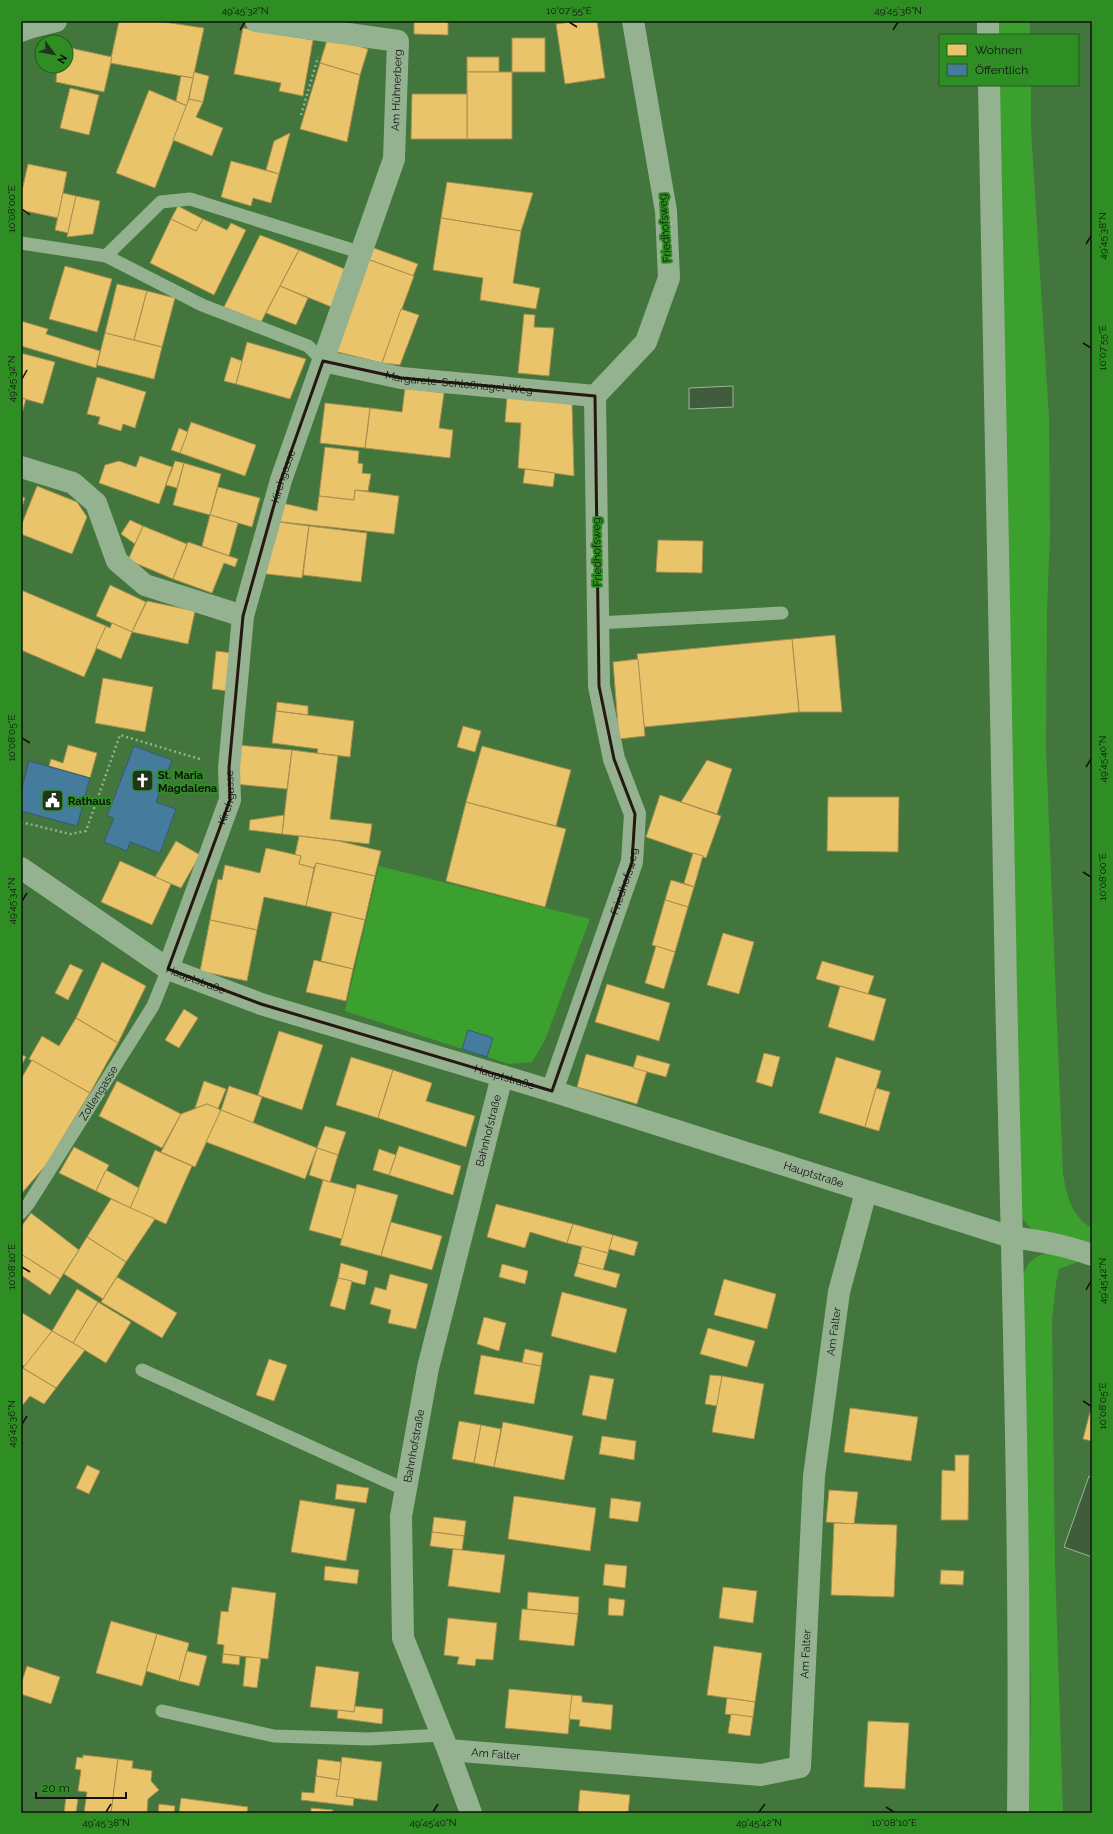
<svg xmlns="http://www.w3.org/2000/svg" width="1113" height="1834" font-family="Raleway,sans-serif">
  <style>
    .green { fill: #3ca02f }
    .homes { fill: #e9c46a; stroke: #a88e4f }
    .public { fill: #457b9d; stroke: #355b73 }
    .building { fill: #405c3d; stroke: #9bb797 }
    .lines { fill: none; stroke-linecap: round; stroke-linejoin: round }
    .path { stroke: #94b290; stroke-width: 2.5; stroke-dasharray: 2 3; stroke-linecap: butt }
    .service { stroke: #94b290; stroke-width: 13 }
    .minor { stroke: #94b290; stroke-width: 22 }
    .tertiary { stroke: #94b290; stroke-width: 22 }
    .marked { fill: none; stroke: #261810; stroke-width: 3; stroke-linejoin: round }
    .ticks { fill: none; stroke: #111; stroke-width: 1.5 }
    .labels { text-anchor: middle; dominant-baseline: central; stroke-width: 4; stroke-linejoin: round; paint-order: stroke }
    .street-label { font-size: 11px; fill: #111; stroke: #2e8e23 }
    .poi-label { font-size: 11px; font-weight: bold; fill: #111; stroke: #2e8e23; text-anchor: start }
    .neatline { fill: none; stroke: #111; stroke-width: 1.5 }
    .ticks-label { font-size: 10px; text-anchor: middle; fill: #111 }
  </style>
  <rect width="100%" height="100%" fill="#42763c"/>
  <!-- green -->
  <g class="green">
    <rect x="997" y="21" width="33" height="14"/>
    <path d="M998,85H1031V130L1049,418L1050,535L1047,609L1046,748L1063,1174C1067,1196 1071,1216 1092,1228V1247L1034,1232L1021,1217Z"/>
    <path d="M379,866L590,919L545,1040L532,1062L509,1064L345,1011Z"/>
    <path d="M1046,1253L1086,1259L1059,1269L1056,1283L1052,1321L1055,1564L1063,1813H1029L1031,1700L1022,1278C1026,1264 1033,1257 1046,1253Z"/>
  </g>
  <!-- homes -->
  <g class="homes">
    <path d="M119,21H157L204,28L193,78L110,63Z"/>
    <path d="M414,21H448V35L414,34Z"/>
    <path d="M579,21H597L605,78L565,84L556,24Z"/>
    <path d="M243,28L313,40L303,96L279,91L281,83L234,74Z"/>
    <path d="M328,37L368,49L360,75L320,63Z"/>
    <rect x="512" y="38" width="33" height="34"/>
    <path d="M66,47L112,57L104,92L56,82L57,66H66Z"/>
    <rect x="467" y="57" width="32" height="15"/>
    <path d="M320,63L360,75L347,142L300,129Z"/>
    <path d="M194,72L209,76L203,102L189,99Z"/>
    <rect x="467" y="72" width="45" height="67"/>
    <path d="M181,76L193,78L187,106L176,101Z"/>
    <path d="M70,88L99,95L89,135L60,128Z"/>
    <path d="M149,90L187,106L155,188L116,173Z"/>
    <path d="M412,94H467V139H411Z"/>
    <path d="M189,99L203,102L196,117L223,128L212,156L173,140Z"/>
    <path d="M290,133L279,174L266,170L274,141Z"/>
    <path d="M231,161L279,174L271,203L253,198L251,206L221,197Z"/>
    <path d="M28,164L67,172L58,218L21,210V195Z"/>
    <path d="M447,182L533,193L521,231L441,218Z"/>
    <path d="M63,193L76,196L68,233L55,230Z"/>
    <path d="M76,196L100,201L93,234L67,237Z"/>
    <path d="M178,206L203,219L196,231L171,219Z"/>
    <path d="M441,218L521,231L513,283L540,288L536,309L480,300L483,278L433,270Z"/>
    <path d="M171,219L196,231L203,219L227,230L231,223L246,230L214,295L150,263Z"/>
    <path d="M260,235L299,250L261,322L224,307Z"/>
    <path d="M371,247L418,264L413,276L367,259Z"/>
    <path d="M299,250L347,270L334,308L280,286Z"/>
    <path d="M367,259L414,276L382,363L333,351Z"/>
    <path d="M65,266L112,279L97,332L49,319Z"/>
    <path d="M117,284L147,291L134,340L105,333Z"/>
    <path d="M280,286L308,298L296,325L266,313Z"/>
    <path d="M147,291L175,298L162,347L134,340Z"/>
    <path d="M401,309L419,315L400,365L382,363Z"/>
    <path d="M524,314L535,315L534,327L554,328L549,376L518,373Z"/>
    <path d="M21,321L48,329L46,334L100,351L96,368L21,346Z"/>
    <path d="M105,333L162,347L154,379L97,365Z"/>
    <path d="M247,342L306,359L290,399L236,384Z"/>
    <path d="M21,353L55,362L43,404L21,398Z"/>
    <path d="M231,357L242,361L236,384L224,381Z"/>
    <path d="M97,377L146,392L135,428L123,424L121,431L98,424L100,417L87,414Z"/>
    <path d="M405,388L444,393L439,428L453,430L450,458L365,448L370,408L402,412Z"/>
    <path d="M507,397L572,403L574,476L518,468L521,423L505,422Z"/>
    <path d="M21,398L26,399L21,417Z"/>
    <path d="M325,403L370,408L365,448L320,443Z"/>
    <path d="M191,422L256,445L245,476L180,453Z"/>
    <path d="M179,428L188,432L180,453L171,450Z"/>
    <path d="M325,447L359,451L358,463L363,464L362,473L371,474L368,491L355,490L354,500L319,496Z"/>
    <path d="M140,456L172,467L159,504L99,483L105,465L119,461L136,467Z"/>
    <path d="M175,461L184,463L177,488L166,485Z"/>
    <path d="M184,463L221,474L210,515L173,505Z"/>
    <path d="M525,469L555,473L553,487L523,483Z"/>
    <path d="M37,486L77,502L87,517L72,554L21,534V526Z"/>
    <path d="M218,487L260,498L252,527L210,515Z"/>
    <path d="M355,490L399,496L394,534L272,521L278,502L317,511L319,496L354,500Z"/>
    <path d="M21,496L25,498L21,509Z"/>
    <path d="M210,515L238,523L229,556L202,546Z"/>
    <path d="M130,520L143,526L135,544L121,534Z"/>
    <path d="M272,521L309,526L302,578L258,573Z"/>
    <path d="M143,526L187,544L173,579L128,560Z"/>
    <path d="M309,526L367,533L361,582L303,575Z"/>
    <path d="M658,540L703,541L702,573L656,572Z"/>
    <path d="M188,542L238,559L235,567L224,563L212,593L173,579Z"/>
    <path d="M110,585L146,602L132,632L96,616Z"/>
    <path d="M21,590L106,626L84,677L21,650Z"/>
    <path d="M147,601L195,611L188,644L132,632Z"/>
    <path d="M112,623L132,632L121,659L96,648L106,626L110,628Z"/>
    <path d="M835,635L842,712H799L792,639Z"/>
    <path d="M792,639L799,712L644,727L637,654Z"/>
    <path d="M216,651L232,653L228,691L212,689Z"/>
    <path d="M638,659L645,736L619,739L613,662Z"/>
    <path d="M103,678L153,687L145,732L95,723Z"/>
    <path d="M277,702L308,706V715L276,711Z"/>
    <path d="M276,711L354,721L350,757L317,753L318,749L272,743Z"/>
    <path d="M463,726L481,731L475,752L457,747Z"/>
    <path d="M68,745L97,753L90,778L49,766L51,759L63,763Z"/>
    <path d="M238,745L292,750L287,789L234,784Z"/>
    <path d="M482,746L571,770L556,826L466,802Z"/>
    <path d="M292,750L338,756L330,819L372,824L369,844L282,834Z"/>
    <path d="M707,760L732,769L717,814L681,802Z"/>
    <path d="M660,795L721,816L706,858L646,837Z"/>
    <path d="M828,797H899L898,852L827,851Z"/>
    <path d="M466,802L566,829L545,907L446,881Z"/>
    <path d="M284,815L282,834L249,830L250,820Z"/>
    <path d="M299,836L339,841L381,851L375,876L316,863L314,868L299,864L301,856L295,855Z"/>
    <path d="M176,841L200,855L181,888L155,877Z"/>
    <path d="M266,848L301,856L299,864L314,868L306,906L264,897L257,930L210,920L218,879L222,880L225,865L260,873Z"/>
    <path d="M693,853L703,856L694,887L684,883Z"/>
    <path d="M120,861L171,884L152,925L101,902Z"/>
    <path d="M316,863L375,876L365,920L306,906Z"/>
    <path d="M671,880L694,887L688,907L665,900Z"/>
    <path d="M665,900L688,907L675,952L652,945Z"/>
    <path d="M332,912L365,920L353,969L321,961Z"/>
    <path d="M210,920L257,930L247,981L200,971Z"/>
    <path d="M723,933L754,942L739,994L707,985Z"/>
    <path d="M656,946L675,952L664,989L645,983Z"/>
    <path d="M314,960L353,969L346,1001L306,992Z"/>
    <path d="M822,961L874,976L868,994L816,979Z"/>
    <path d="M102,962L146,986L118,1043L76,1018Z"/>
    <path d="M70,964L83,970L68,1000L55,993Z"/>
    <path d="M607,984L670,1003L659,1041L595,1022Z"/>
    <path d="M840,986L886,999L874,1041L828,1027Z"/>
    <path d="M184,1009L198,1018L179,1048L165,1040Z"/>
    <path d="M76,1018L118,1043L90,1093L29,1059L42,1036L59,1046Z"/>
    <path d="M279,1031L323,1045L302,1110L258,1095Z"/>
    <path d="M764,1053L780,1057L772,1087L756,1082Z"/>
    <path d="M21,1054L26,1057L21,1066Z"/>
    <path d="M586,1054L647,1071L637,1104L577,1087Z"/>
    <path d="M637,1055L670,1064L666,1077L633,1068Z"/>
    <path d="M351,1057L393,1070L378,1118L336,1105Z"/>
    <path d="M836,1057L881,1071L865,1127L819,1113Z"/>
    <path d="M32,1060L90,1093L46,1165L22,1193L21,1079Z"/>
    <path d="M393,1070L432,1083L426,1101L475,1116L466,1147L378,1118Z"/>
    <path d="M117,1081L181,1114L162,1148L99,1116Z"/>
    <path d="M204,1081L226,1089L218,1109L207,1104L195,1108Z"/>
    <path d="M229,1086L262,1097L253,1123L221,1110Z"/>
    <path d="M876,1088L890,1092L879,1131L865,1127Z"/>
    <path d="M207,1104L221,1110L195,1167L161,1152L181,1114Z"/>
    <path d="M221,1110L317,1148L305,1179L206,1142Z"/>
    <path d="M325,1126L346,1132L338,1155L317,1148Z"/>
    <path d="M399,1146L461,1166L453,1195L389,1175Z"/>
    <path d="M74,1147L109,1165L96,1191L59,1173Z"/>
    <path d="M317,1148L338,1155L330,1182L309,1175Z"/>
    <path d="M379,1149L396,1155L389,1175L373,1170Z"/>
    <path d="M155,1150L192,1166L166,1224L130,1208Z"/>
    <path d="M106,1170L139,1188L130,1208L96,1191Z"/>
    <path d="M323,1180L356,1189L342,1239L309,1230Z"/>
    <path d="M357,1184L398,1195L381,1256L340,1245Z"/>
    <path d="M111,1199L155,1219L126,1262L87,1237Z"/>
    <path d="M496,1204L573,1224L567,1243L530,1232L525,1248L487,1237Z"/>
    <path d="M31,1213L79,1250L60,1279L21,1254V1227Z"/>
    <path d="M391,1222L442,1236L432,1270L381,1256Z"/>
    <path d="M573,1224L613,1235L608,1253L567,1243Z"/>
    <path d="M613,1235L638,1242L634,1256L609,1249Z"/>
    <path d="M87,1237L126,1262L103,1299L64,1274Z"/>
    <path d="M582,1246L608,1253L603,1270L578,1263Z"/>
    <path d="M21,1254L60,1279L50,1295L21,1275Z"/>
    <path d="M341,1263L368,1271L365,1285L338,1278Z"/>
    <path d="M578,1263L620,1274L616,1288L574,1276Z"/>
    <path d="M502,1264L528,1271L525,1284L499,1277Z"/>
    <path d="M390,1274L428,1284L416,1329L388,1323L391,1310L370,1304L375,1287L386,1290Z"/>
    <path d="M117,1277L177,1313L162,1338L101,1302Z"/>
    <path d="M338,1278L352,1281L345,1310L330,1306Z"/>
    <path d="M724,1279L776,1294L767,1329L714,1315Z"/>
    <path d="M77,1289L98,1302L73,1343L52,1331Z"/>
    <path d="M562,1292L627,1309L616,1353L551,1336Z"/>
    <path d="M98,1302L131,1322L106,1363L73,1343Z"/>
    <path d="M21,1312L52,1331L25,1367L21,1364Z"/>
    <path d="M484,1317L506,1323L499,1351L477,1344Z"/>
    <path d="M708,1328L755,1341L747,1367L700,1354Z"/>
    <path d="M52,1331L85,1350L56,1388L23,1368Z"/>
    <path d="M525,1349L543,1353L541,1366L522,1363Z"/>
    <path d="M481,1355L541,1366L534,1404L474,1394Z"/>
    <path d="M269,1359L287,1365L274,1401L256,1395Z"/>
    <path d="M21,1367L56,1388L44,1404L30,1396L21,1407Z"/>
    <path d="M590,1375L614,1379L606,1420L582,1415Z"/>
    <path d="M710,1375L722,1376L717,1406L705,1404Z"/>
    <path d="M722,1376L764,1384L754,1439L712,1432Z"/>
    <path d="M850,1408L918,1417L911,1461L844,1452Z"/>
    <path d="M1090,1412L1092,1413V1441L1083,1439Z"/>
    <path d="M459,1421L481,1425L474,1463L452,1459Z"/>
    <path d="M503,1422L573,1436L564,1480L494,1467Z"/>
    <path d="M481,1425L501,1429L494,1467L474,1463Z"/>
    <path d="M602,1436L636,1441L634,1460L599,1454Z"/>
    <path d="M955,1455H969L968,1520H941L942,1470L955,1471Z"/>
    <path d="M87,1465L100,1471L89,1494L76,1488Z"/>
    <path d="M337,1484L369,1488L366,1503L335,1499Z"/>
    <path d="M829,1490L858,1492L854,1524L826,1522Z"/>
    <path d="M514,1496L596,1508L590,1551L508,1539Z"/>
    <path d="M611,1498L641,1502L638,1522L609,1518Z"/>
    <path d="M300,1500L355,1509L346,1561L291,1552Z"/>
    <path d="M434,1517L466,1521L464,1536L432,1532Z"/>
    <path d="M834,1523L897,1525L894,1597L831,1595Z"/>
    <path d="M432,1532L464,1536L462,1550L430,1546Z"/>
    <path d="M453,1549L505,1555L500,1593L448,1586Z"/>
    <path d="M605,1564L627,1566L625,1588L603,1585Z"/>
    <path d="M325,1566L359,1570L357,1584L324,1580Z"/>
    <path d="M941,1570L964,1571L963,1585L940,1584Z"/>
    <path d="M232,1587L276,1593L268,1659L223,1654L224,1645L217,1644L221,1611L228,1612Z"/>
    <path d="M723,1587L757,1591L753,1623L719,1618Z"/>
    <path d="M528,1592L579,1597L578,1614L527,1609Z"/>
    <path d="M609,1598L625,1600L623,1616L608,1615Z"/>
    <path d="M522,1609L578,1614L574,1646L519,1640Z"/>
    <path d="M448,1618L497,1623L493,1660L476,1659L475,1666L457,1664L459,1657L444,1655Z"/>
    <path d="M111,1621L157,1634L142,1686L96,1673Z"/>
    <path d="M157,1634L189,1643L179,1681L146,1671Z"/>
    <path d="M714,1646L762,1653L755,1702L707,1695Z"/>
    <path d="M187,1651L207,1656L199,1686L179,1681Z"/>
    <path d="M223,1654L240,1656L239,1665L222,1663Z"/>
    <path d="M246,1657L261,1658L257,1688L243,1686Z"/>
    <path d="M27,1666L60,1677L51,1704L21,1694V1684Z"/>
    <path d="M316,1666L359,1672L354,1712L310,1707Z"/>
    <path d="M509,1689L572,1695L568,1734L505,1728Z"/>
    <path d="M572,1695L582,1696V1702L613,1705L611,1730L579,1726L580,1720L569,1719Z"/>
    <path d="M727,1698L755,1702L753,1717L725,1714Z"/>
    <path d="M355,1706L383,1709L382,1724L337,1718L338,1710L354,1712Z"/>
    <path d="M731,1714L753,1717L750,1736L728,1733Z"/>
    <path d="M868,1721L909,1723L905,1789L864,1787Z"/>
    <path d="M83,1755L118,1759L111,1813H84L87,1792L78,1791L81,1770L75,1769L77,1757L83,1758Z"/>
    <path d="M342,1757L382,1762L377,1801L336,1796Z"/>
    <path d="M118,1759L133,1761L132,1768L152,1771L151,1781L159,1790L148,1799L147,1813H111Z"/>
    <path d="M318,1759L341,1762L339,1780L316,1776Z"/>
    <path d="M316,1776L339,1780L336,1796L354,1798L353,1806L301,1800L302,1792L314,1793Z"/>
    <path d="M580,1790L630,1795L628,1813H578Z"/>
    <path d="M66,1797L78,1799L76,1813H64Z"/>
    <path d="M181,1798L248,1807L247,1813H179Z"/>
    <path d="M159,1804L175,1806L174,1813H158Z"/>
    <path d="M311,1808L333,1810L332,1813H311Z"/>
  </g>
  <!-- public -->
  <g class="public">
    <path d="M134,746L172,760L156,802L176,809L160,853L130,842L127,851L104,842L114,818L107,816Z"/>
    <path d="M29,761L90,778L77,826L21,811V792Z"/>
    <path d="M468,1030L493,1038L487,1057L462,1049Z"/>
  </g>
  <!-- building -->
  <g class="building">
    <path d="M733,386V407L689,409V388Z"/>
    <path d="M1089,1476L1092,1478V1557L1064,1547Z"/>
  </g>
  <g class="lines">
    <!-- path -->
    <g class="path">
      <path d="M301,115L318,57"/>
      <path d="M21,822L70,834L86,831L120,735L203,760"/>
    </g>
    <!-- service -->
    <g class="service">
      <path d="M21,243L106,256L202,305L308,346L323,361"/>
      <path d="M106,256L161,202L190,199L362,253"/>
      <path d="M598,623L782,613"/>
      <path id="s1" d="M21,1213L29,1203L153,1006L168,969"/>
      <path d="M142,1370L406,1490"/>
      <path d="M162,1711L274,1736L368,1739L442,1735"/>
    </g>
    <!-- minor -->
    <g class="minor">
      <path d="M21,31L32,27L56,21"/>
      <path id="s2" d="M323,361L401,378L595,396"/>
      <path d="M21,467L73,483L96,503L117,561L145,585L243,616"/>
      <path id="s3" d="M168,969L230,800L229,768L243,616L281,480L394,159L398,41L256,21"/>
      <path id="s4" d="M552,1091L632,862L635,814L614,759L599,686L595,396L646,342L669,278L666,211L633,21"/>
      <path d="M1011,1237C1040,1241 1065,1245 1092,1255"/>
      <path id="s5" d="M448,1750L761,1775L800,1767L814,1476L839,1292L866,1192"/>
      <path id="s6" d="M471,1813L448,1750L403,1638L401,1516L428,1368L502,1076"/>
    </g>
    <!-- tertiary -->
    <g class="tertiary">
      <path d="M988,21V35"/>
      <path d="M989,85C996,386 1000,687 1006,988C1012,1263 1021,1538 1018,1813"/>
      <path id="s7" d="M21,868L168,969L261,1004L552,1091L1011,1237"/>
    </g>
  </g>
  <!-- marked area -->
  <path class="marked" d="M323,361L401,378L595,396L599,686L614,759L635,814L632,862L552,1091L261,1004L168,969L230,800L229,768L243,616L281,480Z"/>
  <!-- ticks -->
  <path class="ticks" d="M569,22L577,27M240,30L245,22M893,30L898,22M22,209L30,215M1086,244L1091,236M1083,343L1091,348M22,379L27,370M22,738L30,743M1086,767L1091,759M1083,872L1091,877M22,901L27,893M22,1267L30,1272M1086,1290L1091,1281M1083,1401L1091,1406M22,1424L27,1416M886,1807L894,1812M106,1812L111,1804M433,1812L438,1804M759,1812L765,1804"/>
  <!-- icons -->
  <defs>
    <symbol id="church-square" viewBox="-11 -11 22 22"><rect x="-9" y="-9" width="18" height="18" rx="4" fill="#223420" stroke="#2e8e23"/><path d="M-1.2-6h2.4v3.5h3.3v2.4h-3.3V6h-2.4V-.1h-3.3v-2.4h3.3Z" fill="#fff"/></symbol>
    <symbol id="civic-square" viewBox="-11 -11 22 22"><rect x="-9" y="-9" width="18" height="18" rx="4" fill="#223420" stroke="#2e8e23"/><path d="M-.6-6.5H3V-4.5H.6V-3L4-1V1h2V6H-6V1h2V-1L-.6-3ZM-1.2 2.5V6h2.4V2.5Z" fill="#fff"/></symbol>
  </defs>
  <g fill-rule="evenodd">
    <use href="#church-square" x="130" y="768" width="25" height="25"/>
    <use href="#civic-square" x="40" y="788" width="25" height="25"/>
  </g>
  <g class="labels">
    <!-- street labels -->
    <g class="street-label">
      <text stroke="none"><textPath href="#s3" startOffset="915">Am Hühnerberg</textPath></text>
      <text transform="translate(665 228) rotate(-94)">Friedhofsweg</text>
      <text stroke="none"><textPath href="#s2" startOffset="138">Margarete-Schloßnagel-Weg</textPath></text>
      <text stroke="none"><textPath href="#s3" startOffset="510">Kirchgasse</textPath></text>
      <text transform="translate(597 552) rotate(-91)">Friedhofsweg</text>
      <text stroke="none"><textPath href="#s3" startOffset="182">Kirchgasse</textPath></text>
      <text stroke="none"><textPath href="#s4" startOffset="222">Friedhofsweg</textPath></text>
      <text stroke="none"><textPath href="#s7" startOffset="208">Hauptstraße</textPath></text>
      <text stroke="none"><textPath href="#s7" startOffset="532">Hauptstraße</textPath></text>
      <text stroke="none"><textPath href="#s1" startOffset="143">Zollengasse</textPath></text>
      <text stroke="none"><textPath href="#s6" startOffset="705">Bahnhofstraße</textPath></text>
      <text stroke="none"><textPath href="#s7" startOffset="856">Hauptstraße</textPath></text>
      <text stroke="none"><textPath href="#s5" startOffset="791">Am Falter</textPath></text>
      <text stroke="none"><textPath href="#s6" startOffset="381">Bahnhofstraße</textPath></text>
      <text stroke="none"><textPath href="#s5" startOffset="467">Am Falter</textPath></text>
      <text stroke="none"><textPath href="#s5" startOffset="48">Am Falter</textPath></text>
    </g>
    <!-- poi labels -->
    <g class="poi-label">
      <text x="158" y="775">St. Maria<tspan x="158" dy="13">Magdalena</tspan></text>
      <text x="68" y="801">Rathaus</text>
    </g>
  </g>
  <!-- border -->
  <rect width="1113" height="1834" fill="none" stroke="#2e8e23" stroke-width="44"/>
  <!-- legend -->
  <rect x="939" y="34" width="140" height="52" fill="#2e8e23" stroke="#225c1c"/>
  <rect x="947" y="44" width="20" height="12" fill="#e9c46a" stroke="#225c1c"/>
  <text x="975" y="54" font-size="12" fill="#111111">Wohnen</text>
  <rect x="947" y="64" width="20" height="12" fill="#457b9d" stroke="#225c1c"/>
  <text x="975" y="74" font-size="12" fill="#111111">Öffentlich</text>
  <!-- north arrow -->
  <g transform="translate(54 54) rotate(122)"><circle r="19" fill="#2e8e23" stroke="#225c1c"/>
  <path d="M0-3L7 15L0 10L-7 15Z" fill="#223420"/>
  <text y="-6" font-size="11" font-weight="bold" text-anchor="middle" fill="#111111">N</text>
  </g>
  <!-- scale -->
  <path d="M36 1792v6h90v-6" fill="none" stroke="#111111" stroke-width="2"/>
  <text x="42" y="1792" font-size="12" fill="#111111" stroke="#2e8e23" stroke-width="3" paint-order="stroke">20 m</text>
  <rect x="22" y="22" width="1069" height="1790" class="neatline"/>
  <g class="ticks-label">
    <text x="245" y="14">49°45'32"N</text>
    <text x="569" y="14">10°07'55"E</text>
    <text x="898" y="14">49°45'36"N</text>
    <text transform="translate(11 209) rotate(-90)" y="4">10°08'00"E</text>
    <text transform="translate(1102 236) rotate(-90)" y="4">49°45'38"N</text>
    <text transform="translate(1102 348) rotate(-90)" y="4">10°07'55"E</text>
    <text transform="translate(11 379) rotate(-90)" y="4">49°45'32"N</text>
    <text transform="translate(11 738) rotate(-90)" y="4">10°08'05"E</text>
    <text transform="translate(1102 759) rotate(-90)" y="4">49°45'40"N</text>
    <text transform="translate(1102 877) rotate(-90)" y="4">10°08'00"E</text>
    <text transform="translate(11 901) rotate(-90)" y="4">49°45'34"N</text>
    <text transform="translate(11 1267) rotate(-90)" y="4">10°08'10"E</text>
    <text transform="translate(1102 1281) rotate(-90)" y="4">49°45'42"N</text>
    <text transform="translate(1102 1406) rotate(-90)" y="4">10°08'05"E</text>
    <text transform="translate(11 1424) rotate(-90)" y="4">49°45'36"N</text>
    <text x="106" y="1826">49°45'38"N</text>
    <text x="433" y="1826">49°45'40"N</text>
    <text x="759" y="1826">49°45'42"N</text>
    <text x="894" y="1826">10°08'10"E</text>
  </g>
</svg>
